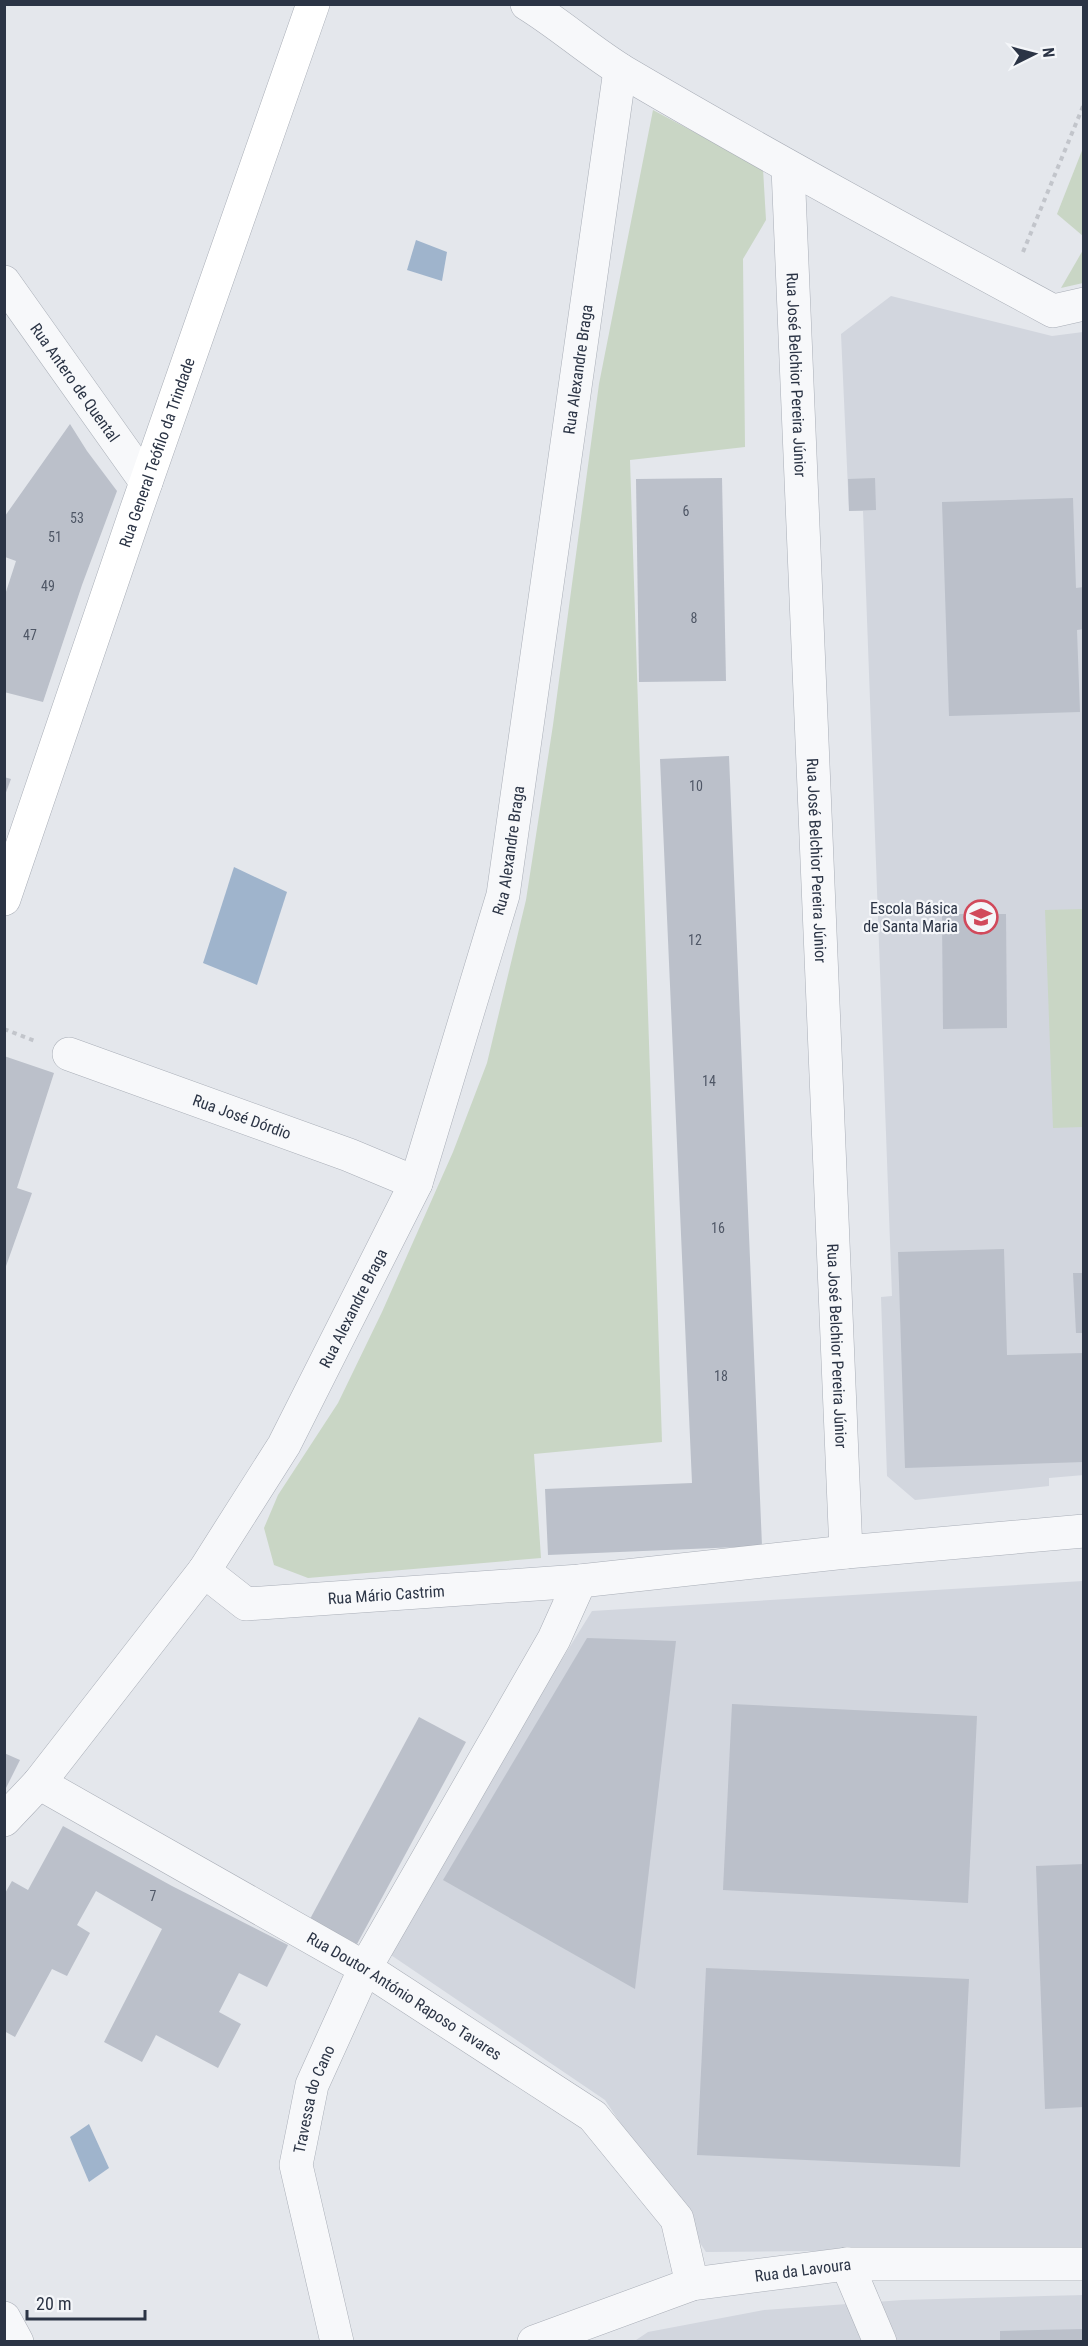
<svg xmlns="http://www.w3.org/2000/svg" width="1088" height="2346" font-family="'Roboto Condensed',sans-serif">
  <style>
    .built { fill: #d2d6de }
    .green { fill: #c9d6c5 }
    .water { fill: #9fb4cc }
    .building { fill: #bbc0ca }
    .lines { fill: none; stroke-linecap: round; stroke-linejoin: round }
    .street-casing { stroke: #a9aeb7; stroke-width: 34 }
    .secondary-casing { stroke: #a9aeb7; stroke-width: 34 }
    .path { stroke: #c2c5cb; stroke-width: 4; stroke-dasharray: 4.5 4.5; stroke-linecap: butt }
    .street { stroke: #f7f8fa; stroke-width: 33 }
    .secondary { stroke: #fff; stroke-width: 33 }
    .labels { text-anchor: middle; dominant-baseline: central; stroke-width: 4.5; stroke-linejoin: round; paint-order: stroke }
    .number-label { font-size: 14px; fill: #4f5766 }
    .street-label { font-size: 16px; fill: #2b3445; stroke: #f4f6f9 }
    .poi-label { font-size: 16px; fill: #2b3445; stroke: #f4f6f9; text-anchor: end }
  </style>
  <rect width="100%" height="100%" fill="#e4e7ec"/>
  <!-- built -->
  <g class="built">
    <path d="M891,296L1052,336L1083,332L1084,1475L1049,1478V1486L915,1500L887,1476L881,1297L892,1296L863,511H849L841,334Z"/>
    <path d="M1083,1581V2248L706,2252L605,2100L382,1949L592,1611Z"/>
    <path d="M1083,2295V2341L633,2342L648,2332L764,2310L903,2300Z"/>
  </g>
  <!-- green -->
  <g class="green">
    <path d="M653,110L763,169L766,220L743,259L745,447L630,460L662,1442L534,1454L541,1558L308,1578L274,1565L264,1528L278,1495L338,1403L382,1312L453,1152L487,1063L526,900L553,725L599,384Z"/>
    <path d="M1083,148V236L1057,214Z"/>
    <path d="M1083,250V283L1061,288Z"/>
    <path d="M1083,909V1127L1053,1128L1045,910Z"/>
  </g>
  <!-- water -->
  <g class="water">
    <path d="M416,240L447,252L442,281L407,270Z"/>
    <path d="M234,867L287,892L257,985L203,963Z"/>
    <path d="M89,2124L109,2168L89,2182L70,2137Z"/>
  </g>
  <!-- building -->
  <g class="building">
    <path d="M70,424L87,451L117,491L82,585L43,702L4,692V598L16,561L5,557V516Z"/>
    <path d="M722,478L726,681L639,682L636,479Z"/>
    <path d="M875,478L876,510L849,511L848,479Z"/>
    <path d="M1073,498L1076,588L1084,587V629L1077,630L1080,712L949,716L942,502Z"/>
    <path d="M729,756L762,1546L548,1555L545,1489L692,1483L660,759Z"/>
    <path d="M4,777L11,779L5,795H4Z"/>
    <path d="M942,914H1006L1007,1028L943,1029Z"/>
    <path d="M4,1056L54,1073L17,1188L32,1193L5,1269Z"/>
    <path d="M1004,1249L1007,1355L1084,1353V1462L905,1468L898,1252Z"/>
    <path d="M1073,1273H1084V1333H1076Z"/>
    <path d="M587,1638L676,1641L635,1989L443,1880Z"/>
    <path d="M732,1704L977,1716L968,1903L723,1890Z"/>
    <path d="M419,1717L466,1742L357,1944L310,1919Z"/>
    <path d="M4,1753L20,1760L6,1788L4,1787Z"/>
    <path d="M63,1826L172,1886L288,1945L267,1987L239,1973L219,2012L241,2024L218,2068L156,2035L142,2062L104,2042L162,1929L96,1891L77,1925L90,1933L67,1976L52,1969L15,2037L4,2031V1895L12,1881L28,1890Z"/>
    <path d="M1084,1864V2107L1045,2109L1036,1866Z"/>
    <path d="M706,1968L969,1979L960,2167L697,2155Z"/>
    <path d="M1084,2329V2342H1000V2331Z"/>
  </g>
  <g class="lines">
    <defs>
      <g id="street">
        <path d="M527,4C561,25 591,52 624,72C765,155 909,233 1053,311L1084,304"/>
        <path id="s1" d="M788,168L846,1552"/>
        <path id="s2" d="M4,282L146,482"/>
        <path id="s3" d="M69,1054L349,1155L416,1183"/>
        <path id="s4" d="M204,1571L246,1604L580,1581L846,1552L1084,1531"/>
        <path id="s5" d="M39,1783L365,1968L593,2116L677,2219L692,2284"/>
        <path id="s6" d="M4,1820L39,1783L204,1571L284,1445L416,1183L503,895L620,70"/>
        <path d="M847,2264L880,2342"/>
        <path d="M4,2318L17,2342"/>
        <path id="s7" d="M337,2342L296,2165L312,2085L365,1968L554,1639L580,1581"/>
        <path id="s8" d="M534,2342L692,2284L847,2264H1084"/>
      </g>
      <g id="secondary">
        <path id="s9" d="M4,899L137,508L313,4"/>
      </g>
    </defs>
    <!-- street casing -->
    <use href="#street" class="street-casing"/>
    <!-- secondary casing -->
    <use href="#secondary" class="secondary-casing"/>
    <!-- path -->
    <g class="path">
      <path d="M1023,252L1084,104"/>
      <path d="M4,1029L35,1041"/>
    </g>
    <!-- street -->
    <use href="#street" class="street"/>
    <!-- secondary -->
    <use href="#secondary" class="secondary"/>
  </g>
  <!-- icons -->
  <defs>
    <symbol id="school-ring" viewBox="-11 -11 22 22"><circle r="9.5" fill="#f4f6f9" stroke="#d1495b" stroke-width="1.5"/><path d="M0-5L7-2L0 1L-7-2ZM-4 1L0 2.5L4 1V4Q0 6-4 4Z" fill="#d1495b"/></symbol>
  </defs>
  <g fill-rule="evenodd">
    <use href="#school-ring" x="962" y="898" width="38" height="38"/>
  </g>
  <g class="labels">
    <!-- number labels -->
    <g class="number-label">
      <text x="686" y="511">6</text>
      <text x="77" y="518">53</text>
      <text x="55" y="537">51</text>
      <text x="48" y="586">49</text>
      <text x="694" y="618">8</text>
      <text x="30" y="635">47</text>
      <text x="696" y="786">10</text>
      <text x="695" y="940">12</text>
      <text x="709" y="1081">14</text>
      <text x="718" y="1228">16</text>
      <text x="721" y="1376">18</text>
      <text x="153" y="1896">7</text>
    </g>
    <!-- street labels -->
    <g class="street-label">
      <text stroke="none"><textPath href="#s6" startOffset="1594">Rua Alexandre Braga</textPath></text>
      <text stroke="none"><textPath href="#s1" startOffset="207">Rua José Belchior Pereira Júnior</textPath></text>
      <text stroke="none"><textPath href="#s2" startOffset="123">Rua Antero de Quental</textPath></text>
      <text stroke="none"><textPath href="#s9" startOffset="472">Rua General Teófilo da Trindade</textPath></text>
      <text stroke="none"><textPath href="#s6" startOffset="1108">Rua Alexandre Braga</textPath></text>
      <text stroke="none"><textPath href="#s1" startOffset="693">Rua José Belchior Pereira Júnior</textPath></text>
      <text stroke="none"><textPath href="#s3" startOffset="184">Rua José Dórdio</textPath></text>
      <text stroke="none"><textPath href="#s6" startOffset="622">Rua Alexandre Braga</textPath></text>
      <text stroke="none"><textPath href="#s1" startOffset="1179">Rua José Belchior Pereira Júnior</textPath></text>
      <text stroke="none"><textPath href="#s4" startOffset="194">Rua Mário Castrim</textPath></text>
      <text stroke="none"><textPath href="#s5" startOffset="423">Rua Doutor António Raposo Tavares</textPath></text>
      <text stroke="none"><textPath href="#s7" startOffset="250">Travessa do Cano</textPath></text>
      <text stroke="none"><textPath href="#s8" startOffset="280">Rua da Lavoura</textPath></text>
    </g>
    <!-- poi labels -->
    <g class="poi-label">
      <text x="958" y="908">Escola Básica<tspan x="958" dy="18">de Santa Maria</tspan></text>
    </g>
  </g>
  <!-- border -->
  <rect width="1088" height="2346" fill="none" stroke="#2b3445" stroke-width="12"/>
  <!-- north arrow -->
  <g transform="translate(1034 54) rotate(84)" stroke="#f4f6f9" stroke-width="4.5" paint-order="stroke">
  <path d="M0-4.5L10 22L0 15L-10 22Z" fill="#2b3445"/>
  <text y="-9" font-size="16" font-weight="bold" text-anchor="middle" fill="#2b3445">N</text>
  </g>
  <!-- scale -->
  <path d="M27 2310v9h118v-9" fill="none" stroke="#2b3445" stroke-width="3"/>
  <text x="36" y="2310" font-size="18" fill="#2b3445" stroke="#f4f6f9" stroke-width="4.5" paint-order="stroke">20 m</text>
</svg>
